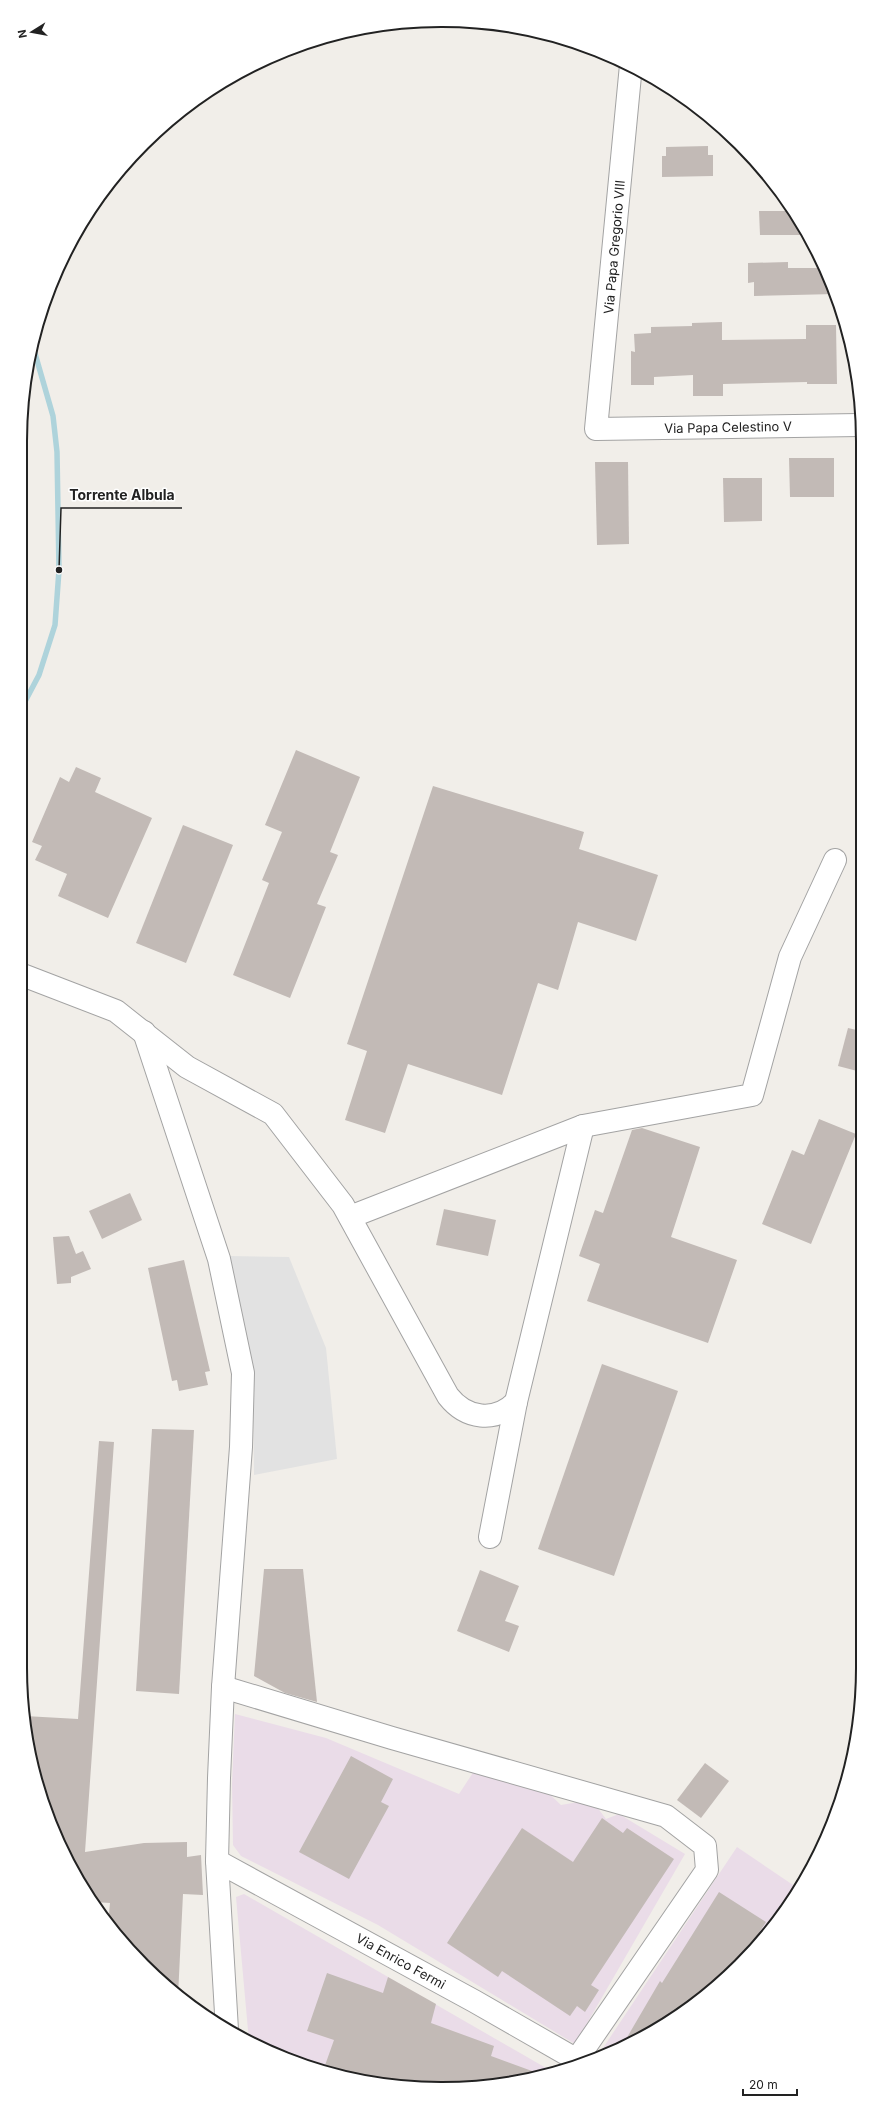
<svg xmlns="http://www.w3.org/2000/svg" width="883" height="2109" font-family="Inter,sans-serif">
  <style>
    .industrial { fill: #eadce8 }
    .parking { fill: #e2e2e2 }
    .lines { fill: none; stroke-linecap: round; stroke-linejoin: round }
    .stream { stroke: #aed3db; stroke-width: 5.5 }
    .building { fill: #c2bab6 }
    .street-casing { stroke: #a3a3a3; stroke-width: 24 }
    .street { stroke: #fff; stroke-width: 22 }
    .labels { text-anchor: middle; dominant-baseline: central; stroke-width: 3; stroke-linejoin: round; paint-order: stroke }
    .street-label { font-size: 13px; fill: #222; stroke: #fff }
    .rim { fill: none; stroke: #222; stroke-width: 2 }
    .leader { fill: none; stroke: #222; stroke-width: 1.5 }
    .callout-dot { fill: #222; stroke: #fff; stroke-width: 1.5 }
    .callout-label { font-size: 14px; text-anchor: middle; font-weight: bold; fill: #222; stroke: #fff; stroke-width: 3; stroke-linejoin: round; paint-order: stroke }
  </style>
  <rect width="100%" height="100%" fill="#f1eee9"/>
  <!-- industrial -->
  <g class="industrial">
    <path d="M235,1714L326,1738L459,1794L476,1768L543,1788L561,1805L584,1801L597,1807L606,1819L619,1814L685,1854L575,2044L378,1925L241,1856L233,1845L232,1784Z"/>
    <path d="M737,1847L799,1889L759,1945L698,2002L652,2033L597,2057Z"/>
    <path d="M244,1894L553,2072L497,2085L441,2089L360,2081L306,2067L249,2041L236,1897Z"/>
  </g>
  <!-- parking -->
  <path class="parking" d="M230,1256L289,1257L326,1348L337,1459L254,1475L253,1373Z"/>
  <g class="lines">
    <!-- stream -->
    <path class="stream" d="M20,711L39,675L55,625L59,570L57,452L53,416L32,343"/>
  </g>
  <!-- building -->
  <g class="building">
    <path d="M708,146V155H713V176L662,177V156H666V147Z"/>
    <path d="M759,211H791L805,235H760Z"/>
    <path d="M788,262V268H824L831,280L835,294L754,296V282L748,283V263Z"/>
    <path d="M722,322V340L806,339V325H836L837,384H807V382L723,384V396H693V375L654,377V385H631V351L635,352L634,334L651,333V327L692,326V323Z"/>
    <path d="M789,458H834V497H790Z"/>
    <path d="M595,462H628L629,544L597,545Z"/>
    <path d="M723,478H762V521L724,522Z"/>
    <path d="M296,750L360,777L330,852L338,855L317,904L326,907L290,998L233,975L269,883L262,880L282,832L265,825Z"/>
    <path d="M76,767L101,778L95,792L152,818L108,918L58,896L67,874L35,860L42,846L32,842L60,777L69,782Z"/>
    <path d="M433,786L584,832L579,849L658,875L636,941L578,922L558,990L538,983L502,1095L408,1064L385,1133L345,1120L367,1051L347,1044Z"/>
    <path d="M183,825L233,845L186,963L136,943Z"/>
    <path d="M848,1028L861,1031V1072L838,1066Z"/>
    <path d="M819,1119L856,1134L811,1244L762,1224L792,1150L804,1155Z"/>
    <path d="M642,1128L700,1147L671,1237L737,1260L708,1343L587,1301L600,1264L579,1256L595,1210L603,1213L632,1130Z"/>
    <path d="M130,1193L142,1220L102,1239L89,1211Z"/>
    <path d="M444,1209L496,1220L488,1256L436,1245Z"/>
    <path d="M69,1236L76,1254L83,1251L91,1269L71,1277V1283L57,1284L53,1237Z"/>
    <path d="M184,1260L210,1371L205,1372L208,1385L179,1391L177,1380L172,1381L148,1268Z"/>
    <path d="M602,1364L678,1391L614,1576L538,1549Z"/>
    <path d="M152,1429L194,1430L179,1694L136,1691Z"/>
    <path d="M99,1441L114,1442L85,1852L144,1843L187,1842V1857L201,1855L203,1895L183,1894L178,1996L124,1945L108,1923L110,1903L94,1902L76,1878L42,1803L28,1750L25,1716L78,1719Z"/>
    <path d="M264,1569H303L317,1702L285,1693L254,1676Z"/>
    <path d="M480,1570L519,1586L505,1621L519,1626L509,1652L457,1631Z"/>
    <path d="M351,1756L393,1779L381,1802L389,1806L349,1879L299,1852Z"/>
    <path d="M705,1763L729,1781L701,1818L677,1800Z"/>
    <path d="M602,1818L623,1833L627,1828L674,1859L591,1985L599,1990L585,2012L577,2006L570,2016L502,1971L498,1977L447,1943L522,1828L573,1862Z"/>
    <path d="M719,1892L766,1922L740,1962L698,2002L652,2033L622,2046L660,1981L662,1983Z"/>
    <path d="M327,1973L383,1993L388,1977L436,2004L431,2023L494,2046L491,2056L543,2075L497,2085L441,2089L359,2081L323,2071L334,2040L307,2031Z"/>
  </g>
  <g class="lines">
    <defs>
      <g id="street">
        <path d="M631,65L596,429L859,425"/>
        <path d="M20,974L116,1011L187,1067L273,1114L343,1205L448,1396C466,1419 495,1423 516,1402"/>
        <path d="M144,1032L219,1259L243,1373L241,1447L223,1687L219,1778L217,1861L227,2030"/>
        <path d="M350,1217L583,1126L752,1095L790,957L835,860"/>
        <path d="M490,1537L516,1402L583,1126"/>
        <path d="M223,1687L392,1738L666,1816L705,1846L707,1870L577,2059L575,2067"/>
        <path d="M217,1861L474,2001L584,2064"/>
      </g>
    </defs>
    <!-- street casing -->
    <use href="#street" class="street-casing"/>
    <!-- street -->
    <use href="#street" class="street"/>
  </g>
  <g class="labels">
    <!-- street labels -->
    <g class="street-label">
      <text transform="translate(614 247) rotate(-85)">Via Papa Gregorio VIII</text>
      <text transform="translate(728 427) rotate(-1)">Via Papa Celestino V</text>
      <text transform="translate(401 1961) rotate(29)">Via Enrico Fermi</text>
    </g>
  </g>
  <!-- crop -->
  <path d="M0 0H883V2109H0ZM441 27H442A414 414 0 0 1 856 441V1668A414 414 0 0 1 442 2082H441A414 414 0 0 1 27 1668V441A414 414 0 0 1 441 27Z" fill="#fff" fill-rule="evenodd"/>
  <path class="rim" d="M441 27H442A414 414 0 0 1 856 441V1668A414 414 0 0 1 442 2082H441A414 414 0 0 1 27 1668V441A414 414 0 0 1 441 27Z"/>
  <!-- callouts -->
  <path class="leader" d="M59 570L61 508H182"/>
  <circle class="callout-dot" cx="59" cy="570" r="4"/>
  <g class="callout-label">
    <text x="122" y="500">Torrente Albula</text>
  </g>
  <!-- north arrow -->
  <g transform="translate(32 32) rotate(259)" stroke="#ffffff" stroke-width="3" paint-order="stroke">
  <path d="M0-3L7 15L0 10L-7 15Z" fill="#222222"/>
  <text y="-6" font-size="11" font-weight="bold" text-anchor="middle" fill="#222222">N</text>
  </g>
  <!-- scale -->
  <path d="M743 2089v6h54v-6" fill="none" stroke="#222222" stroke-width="2"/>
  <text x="749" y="2089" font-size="12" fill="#222222" stroke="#ffffff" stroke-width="3" paint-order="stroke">20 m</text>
</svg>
